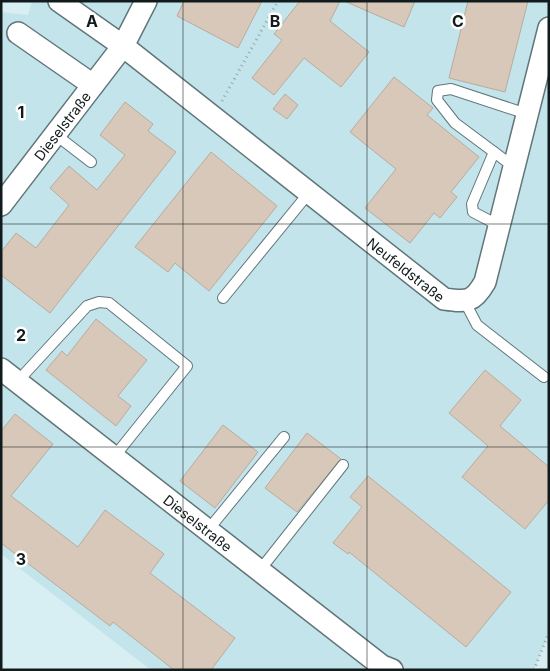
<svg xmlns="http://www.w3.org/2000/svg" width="550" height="671" font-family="Inter,sans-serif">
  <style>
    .built { fill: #c3e4ea }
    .building { fill: #d7c8ba; stroke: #baab9e }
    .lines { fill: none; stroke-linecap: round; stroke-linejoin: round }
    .service-casing { stroke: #617679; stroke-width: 12 }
    .minor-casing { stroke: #617679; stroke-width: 24 }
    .path { stroke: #94a7aa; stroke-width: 3; stroke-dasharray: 1 4; stroke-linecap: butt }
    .service { stroke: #fff; stroke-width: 10 }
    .minor { stroke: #fff; stroke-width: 21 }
    .grid { fill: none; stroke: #121b1c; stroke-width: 1; stroke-opacity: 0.55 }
    .labels { text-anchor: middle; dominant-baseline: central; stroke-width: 5; stroke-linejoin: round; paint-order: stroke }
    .street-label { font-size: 14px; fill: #121b1c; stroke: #fff }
    .grid-label { font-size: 16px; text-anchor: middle; font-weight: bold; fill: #121b1c; stroke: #fff; stroke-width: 5; stroke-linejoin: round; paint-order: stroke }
  </style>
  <rect width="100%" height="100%" fill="#d7eef2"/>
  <!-- built -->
  <path class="built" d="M32,1H549V632L534,670H151L1,554V12L28,15Z"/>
  <!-- building -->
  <g class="building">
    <path d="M184,1H262L238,48L177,16Z"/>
    <path d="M300,1H340L330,21L369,52L341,87L304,58L274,95L252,78L282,40L274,34Z"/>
    <path d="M344,1H415L404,27Z"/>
    <path d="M468,1H528L505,92L449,78Z"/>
    <path d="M394,77L433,108L427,115L479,157L451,192L457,197L440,218L434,213L410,243L365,208L396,169L350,132Z"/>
    <path d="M285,94L298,105L287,119L273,109Z"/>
    <path d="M125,102L153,124L148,131L176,152L50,313L1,275V252L16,233L36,248L69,205L50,188L69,166L97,190L125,155L100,135Z"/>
    <path d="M211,152L277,206L209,291L175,263L168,272L135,247Z"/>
    <path d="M96,319L147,360L118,396L131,406L116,426L46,370L62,351L67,356Z"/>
    <path d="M485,370L521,400L500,426L549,467V500L525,529L462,477L488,446L449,413Z"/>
    <path d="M15,414L53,444L11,496L78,547L105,510L164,554L150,573L235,638L211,670H174L113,622L110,626L1,543V431Z"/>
    <path d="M223,425L258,452L215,508L180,481Z"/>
    <path d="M307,433L341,459L297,512L265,488Z"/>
    <path d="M368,476L511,592L466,647L349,552L348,554L333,543L362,507L350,497Z"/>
  </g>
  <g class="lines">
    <defs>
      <g id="service">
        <path d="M56,135L91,162"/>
        <path d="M494,152L472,204L473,212L500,226"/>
        <path d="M514,167L455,123L437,100L438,91L451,89L527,114"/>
        <path d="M223,298L308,194"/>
        <path d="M465,302L477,325L544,377"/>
        <path d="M17,382L87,306L99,302L109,303L187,366L114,457"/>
        <path d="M208,530L284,437"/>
        <path d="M260,570L343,465"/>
      </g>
      <g id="minor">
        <path id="s1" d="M59,1L123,46L444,299C467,302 473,303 485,282L549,28"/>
        <path d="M18,33L93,85"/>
        <path id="s2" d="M1,205L123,46L146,1"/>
        <path id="s3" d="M1,369L382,666L392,670"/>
      </g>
    </defs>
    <!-- service casing -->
    <use href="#service" class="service-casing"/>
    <!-- minor casing -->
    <use href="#minor" class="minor-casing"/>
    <!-- path -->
    <g class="path">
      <path d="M222,101L278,1"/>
      <path d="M534,670L549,632"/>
    </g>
    <!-- service -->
    <use href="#service" class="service"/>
    <!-- minor -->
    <use href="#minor" class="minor"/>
  </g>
  <!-- grid -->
  <path class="grid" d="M183,1V670M367,1V670M1,224H549M1,447H549"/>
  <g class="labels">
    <!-- street labels -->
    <g class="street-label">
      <text stroke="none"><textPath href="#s2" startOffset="100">Dieselstraße</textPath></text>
      <text stroke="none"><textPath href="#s1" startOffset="439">Neufeldstraße</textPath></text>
      <text stroke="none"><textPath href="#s3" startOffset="250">Dieselstraße</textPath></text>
    </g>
  </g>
  <g class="grid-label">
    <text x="92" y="27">A</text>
    <text x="275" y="27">B</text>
    <text x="458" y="27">C</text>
    <text x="21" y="118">1</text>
    <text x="21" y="341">2</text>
    <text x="21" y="565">3</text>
  </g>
  <!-- border -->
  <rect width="550" height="671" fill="none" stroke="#121b1c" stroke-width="5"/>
</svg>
